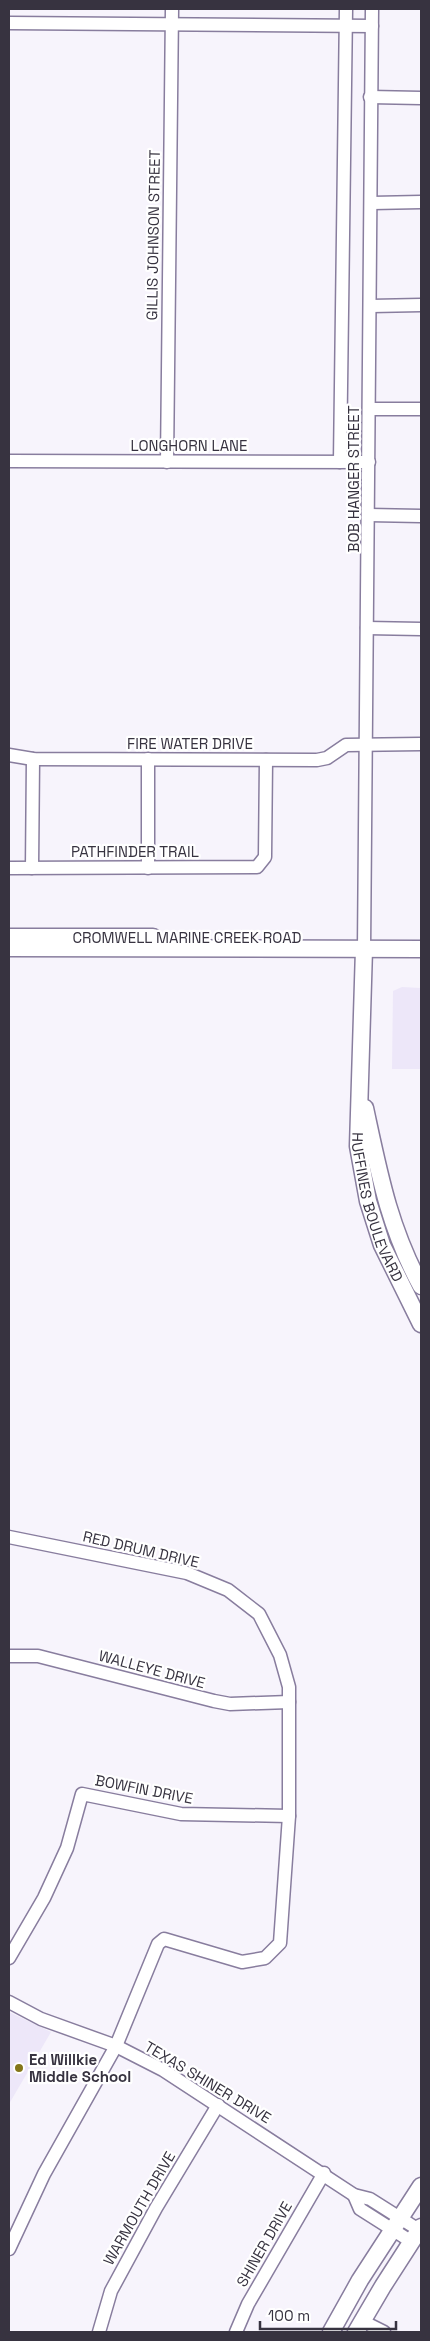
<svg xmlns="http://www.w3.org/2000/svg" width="430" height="2341" font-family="'Space Grotesk',sans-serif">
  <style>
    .built { fill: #ede7f9 }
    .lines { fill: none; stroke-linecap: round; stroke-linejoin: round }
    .minor-casing { stroke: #887d9e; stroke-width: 15 }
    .major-casing { stroke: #887d9e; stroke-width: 19 }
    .minor { stroke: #fff; stroke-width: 12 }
    .major { stroke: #fff; stroke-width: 16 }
    .poi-dot { fill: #84761a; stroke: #fff; stroke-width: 2 }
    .labels { text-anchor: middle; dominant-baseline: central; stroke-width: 4.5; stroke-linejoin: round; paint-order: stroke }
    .street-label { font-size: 15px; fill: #373340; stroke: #fff }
    .poi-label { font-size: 15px; font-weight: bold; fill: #373340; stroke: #fff; text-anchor: start }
  </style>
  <rect width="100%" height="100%" fill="#f7f4fc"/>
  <!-- built -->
  <g class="built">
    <path d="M402,987L421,988V1069H392L393,991Z"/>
    <path d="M9,2012L51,2032L9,2104Z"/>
  </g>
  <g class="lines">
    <defs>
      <g id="minor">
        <path d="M9,23L372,26"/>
        <path d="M370,97L421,98"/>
        <path d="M372,203L421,202"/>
        <path d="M371,306L421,305"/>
        <path d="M369,409H421"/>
        <path d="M9,461L369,462"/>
        <path d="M167,462L172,9"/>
        <path d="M340,462L346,9"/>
        <path d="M369,515L421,516"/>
        <path d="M367,628L421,629"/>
        <path d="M9,755L33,759L317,760L327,758L346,745L421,744"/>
        <path d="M9,868L257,867L265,857L266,760"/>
        <path d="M32,868L33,759"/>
        <path d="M148,868V759"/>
        <path d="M364,949L372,9"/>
        <path d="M9,1537L187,1573L228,1590L259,1614L280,1655L289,1687V1816L280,1943L265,1958L242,1962L164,1939L158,1944L116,2046L44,2174L9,2249"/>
        <path d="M9,1656H38L214,1701L230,1704L289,1702"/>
        <path d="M9,1958L44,1898L67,1848L82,1794L181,1814L289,1816"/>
        <path d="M9,2002L41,2019L116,2046L163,2070L354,2195L370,2199L419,2230"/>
        <path d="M354,2195L360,2209L412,2242"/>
        <path d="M362,2321L384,2332"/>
        <path d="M99,2332L111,2291L156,2208L218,2105"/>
        <path d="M236,2332L248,2304L324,2173"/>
      </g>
      <g id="major">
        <path d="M9,937H153"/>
        <path d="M9,948L421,949"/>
        <path id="s1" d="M364,949L358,1146L368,1201L382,1245L421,1324"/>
        <path d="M365,1108C379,1173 389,1227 421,1286"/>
        <path d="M331,2332L360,2280L421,2186"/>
        <path d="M356,2332L383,2286L421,2227"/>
      </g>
    </defs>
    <!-- minor casing -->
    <use href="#minor" class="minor-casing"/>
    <!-- major casing -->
    <use href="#major" class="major-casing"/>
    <!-- minor -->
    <use href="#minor" class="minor"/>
    <!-- major -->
    <use href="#major" class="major"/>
  </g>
  <!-- markers -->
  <circle class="poi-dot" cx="19" cy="2068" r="5"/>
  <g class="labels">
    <!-- street labels -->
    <g class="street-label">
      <text transform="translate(153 235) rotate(-89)">GILLIS JOHNSON STREET</text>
      <text x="189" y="445">LONGHORN LANE</text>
      <text transform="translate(353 479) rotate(-90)">BOB HANGER STREET</text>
      <text x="190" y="743">FIRE WATER DRIVE</text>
      <text x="135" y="851">PATHFINDER TRAIL</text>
      <text x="187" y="937">CROMWELL MARINE CREEK ROAD</text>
      <text stroke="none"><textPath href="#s1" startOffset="261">HUFFINES BOULEVARD</textPath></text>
      <text transform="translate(141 1549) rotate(13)">RED DRUM DRIVE</text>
      <text transform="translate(152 1669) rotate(15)">WALLEYE DRIVE</text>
      <text transform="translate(144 1789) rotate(11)">BOWFIN DRIVE</text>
      <text transform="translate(208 2082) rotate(31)">TEXAS SHINER DRIVE</text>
      <text transform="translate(139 2208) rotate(-60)">WARMOUTH DRIVE</text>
      <text transform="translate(264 2244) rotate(-60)">SHINER DRIVE</text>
    </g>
    <!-- poi labels -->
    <g class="poi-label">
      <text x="29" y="2059">Ed Willkie<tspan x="29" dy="17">Middle School</tspan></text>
    </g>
  </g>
  <!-- border -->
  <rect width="430" height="2341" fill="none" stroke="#373340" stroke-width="20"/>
  <!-- scale -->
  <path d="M260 2321v8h136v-8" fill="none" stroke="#373340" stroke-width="2.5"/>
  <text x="268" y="2321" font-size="15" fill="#373340" stroke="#ffffff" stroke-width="4" paint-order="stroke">100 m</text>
</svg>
